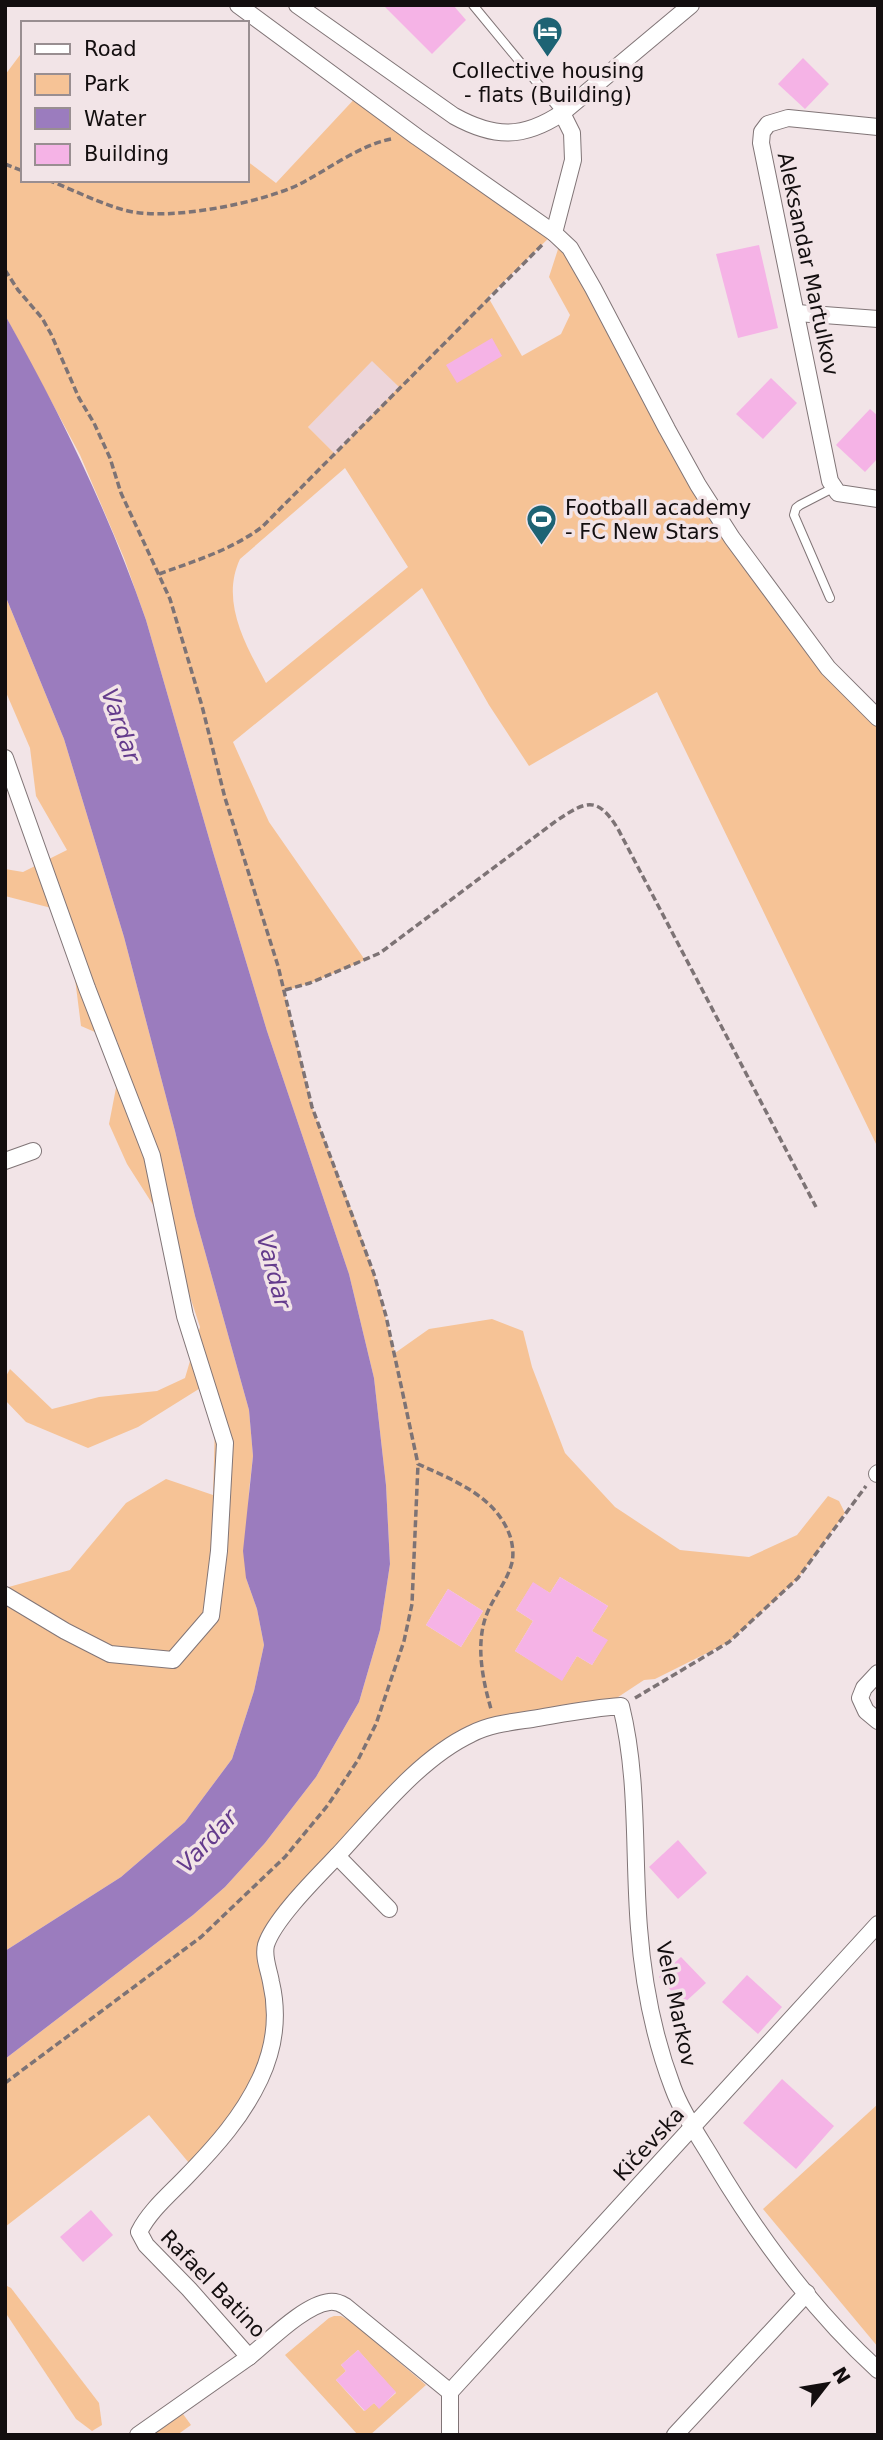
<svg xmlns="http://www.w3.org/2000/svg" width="883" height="2440" font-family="'DejaVu Sans',sans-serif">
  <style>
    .built { fill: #ecd5da }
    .green { fill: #f6c396; fill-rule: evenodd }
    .water { fill: #9b7cbe }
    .building { fill: #f5b3e6 }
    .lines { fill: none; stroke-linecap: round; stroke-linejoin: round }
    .service-casing { stroke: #817577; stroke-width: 10 }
    .minor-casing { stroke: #817577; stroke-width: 18 }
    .path { stroke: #7d7375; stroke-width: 3.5; stroke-dasharray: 7 3.5; stroke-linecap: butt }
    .service { stroke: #fff; stroke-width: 8 }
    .minor { stroke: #fff; stroke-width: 16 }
    .labels { text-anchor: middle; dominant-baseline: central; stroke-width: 7; stroke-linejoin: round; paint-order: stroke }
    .poi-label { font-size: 21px; fill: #130e0f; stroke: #f2e4e7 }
    .street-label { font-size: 21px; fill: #130e0f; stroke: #f2e4e7 }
    .water-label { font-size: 23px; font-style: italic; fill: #643b8c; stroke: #f2e4e7 }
  </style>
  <rect width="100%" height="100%" fill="#f2e4e7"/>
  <!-- built -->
  <path class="built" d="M372,360L399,387L335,454L308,427Z"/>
  <!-- green -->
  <g class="green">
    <path d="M23,51V180H247V161L276,183L359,94L554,233L488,297L522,356L561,334L570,315L549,277L561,240L732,538L878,718V1148L657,692L529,766L489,705L422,588L233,742L269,822L365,960L310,983L284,991L312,1107L357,1224L374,1274L395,1353L429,1329L492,1319L523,1331L532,1367L565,1453L615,1507L680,1550L749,1557L797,1535L828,1496L839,1501L845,1513L798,1578L729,1642L655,1679L644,1680L603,1707L495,1725L445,1750L269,1939L271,1981L267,2065L194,2169L149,2115L5,2227V2059L193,1915L225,1887L265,1843L316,1777L359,1702L380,1630L390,1564L386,1485L374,1378L349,1274L267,1031L213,852L146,620L124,558L80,455L5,315V75ZM372,361L399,387L335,454L308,427ZM345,468L408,567L266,683C246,645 220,602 240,559ZM560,1577L608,1606L592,1631L607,1640L592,1665L577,1656L562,1680L515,1651L533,1621L516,1610L533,1583L550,1593ZM448,1589L483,1611L461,1647L426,1625Z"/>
    <path d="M5,595L64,739L124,937L175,1131L195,1216L249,1410L253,1456L249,1491L246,1578L257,1609L264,1645L254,1691L232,1759L185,1822L121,1877L5,1951V1588L70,1570L126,1503L166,1479L213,1495L215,1423L202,1387L138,1427L88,1448L26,1422L5,1400V1378L10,1369L52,1409L99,1397L157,1391L185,1378L200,1327L178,1260L155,1208L127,1164L109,1124L116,1088L118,1042L81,1026L71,947L59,910L5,896V869L23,872L67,850L36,796L30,748L5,690Z"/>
    <path d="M878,2104V2347L763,2209Z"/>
    <path d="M5,2285L11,2288L99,2403L102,2425L92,2431L76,2419L5,2312Z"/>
    <path d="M334,2316H341L352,2322L426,2385L370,2435H358L285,2355L329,2318ZM358,2350L396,2393L379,2408L374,2403L364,2411L336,2380L346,2371L341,2365Z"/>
    <path d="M183,2414L191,2425L177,2435H150Z"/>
  </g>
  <!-- water -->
  <path class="water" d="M5,315C60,413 109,513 146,620L213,852L267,1031L349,1274L374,1378L386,1485L390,1564L380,1630L359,1702L316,1777L265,1843L225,1887L193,1915L5,2059V1951L121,1877L185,1822L232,1759L254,1691L264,1645L257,1609L246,1578L243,1551L253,1456L249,1410L195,1216L175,1131L124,937L64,739L5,595Z"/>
  <!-- building -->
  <g class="building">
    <path d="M383,5H453L466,20L432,54Z"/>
    <path d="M803,58L829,84L805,109L778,84Z"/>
    <path d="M759,245L778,328L738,338L716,254Z"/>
    <path d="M492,338L502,356L457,383L446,365Z"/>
    <path d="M771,378L797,403L763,439L736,414Z"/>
    <path d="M870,409L878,416V458L865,472L836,445Z"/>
    <path d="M560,1577L608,1606L592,1631L608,1640L592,1665L577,1656L562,1681L515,1651L533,1621L516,1610L533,1582L550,1593Z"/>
    <path d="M448,1589L483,1611L461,1647L426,1625Z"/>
    <path d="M678,1840L707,1873L678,1899L649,1867Z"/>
    <path d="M681,1957L706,1983L683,2004L659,1977Z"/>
    <path d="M747,1975L782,2007L758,2034L722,2002Z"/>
    <path d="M782,2079L834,2126L796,2169L743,2123Z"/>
    <path d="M91,2210L113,2235L83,2262L60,2237Z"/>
    <path d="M358,2350L396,2392L379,2409L374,2403L365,2411L336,2380L346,2371L341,2365Z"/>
  </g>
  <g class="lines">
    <defs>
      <g id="service">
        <path d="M473,5L562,113"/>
        <path d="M830,598L794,515L796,508L800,505L833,488"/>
      </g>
      <g id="minor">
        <path d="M238,5L417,137L554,233L570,248L593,288L667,429L698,485L732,538L828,668L878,718"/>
        <path d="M297,5L454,116C494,138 523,139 562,113L691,5"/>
        <path d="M878,127L788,118L768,124L762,132L761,143L830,481L838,493L878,499"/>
        <path d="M554,233L573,160L572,133L562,113"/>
        <path d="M797,313L878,319"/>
        <path d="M5,758L87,988L152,1156L185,1316L225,1443L219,1551L211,1616L173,1660L110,1654L65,1631L5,1595"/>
        <path d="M5,1161L33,1151"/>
        <path d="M877,1474L878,1473"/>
        <path d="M878,1673L864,1688L860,1698L866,1711L878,1721"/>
        <path d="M337,1856L389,1909"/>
        <path d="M450,2392L878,1924"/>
        <path d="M138,2435L249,2357"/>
        <path d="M450,2435V2392L345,2306C340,2303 335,2301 329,2302C304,2305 269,2341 249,2357L189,2289L146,2245L139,2232C150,2210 171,2193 187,2176C216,2146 242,2117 260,2079C275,2047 279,2016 271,1982C269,1970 263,1957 266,1945C274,1919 319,1875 338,1855C376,1814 420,1758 471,1734C490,1724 512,1722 532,1719C562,1714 591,1708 621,1706C639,1779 633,1853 639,1928C643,1981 654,2038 673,2088C683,2115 700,2138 714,2162C759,2237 813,2311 878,2370"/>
        <path d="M675,2435L807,2293"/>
      </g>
    </defs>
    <!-- service casing -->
    <use href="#service" class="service-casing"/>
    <!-- minor casing -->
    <use href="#minor" class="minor-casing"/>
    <!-- path -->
    <g class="path">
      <path d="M5,164L23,171"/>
      <path d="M48,180C74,190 100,204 128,211C170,221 261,203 300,184C329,169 358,146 391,139"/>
      <path d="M5,270L18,290L42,318L51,334L79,398L94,423L110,458L121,493L170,599L202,706L225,798L278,966L312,1107L374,1274L386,1316L418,1464C455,1481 498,1497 511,1539C513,1548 514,1557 511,1566C505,1585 491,1600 485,1619C476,1648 483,1681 491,1709"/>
      <path d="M159,574C195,561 231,550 262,527L543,244"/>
      <path d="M285,990L310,983L380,953L556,821C586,801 597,795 618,829L816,1207"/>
      <path d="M635,1698L729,1642L798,1578L866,1486"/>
      <path d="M5,2083L201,1937L285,1857L328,1805L358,1760L376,1724L404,1641L412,1604L418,1464"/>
    </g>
    <!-- service -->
    <use href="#service" class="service"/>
    <!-- minor -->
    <use href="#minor" class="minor"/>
  </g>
  <!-- icons -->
  <defs>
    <symbol id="hotel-pin" viewBox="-11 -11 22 30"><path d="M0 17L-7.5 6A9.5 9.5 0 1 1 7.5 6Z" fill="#1d6374" stroke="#f2e4e7"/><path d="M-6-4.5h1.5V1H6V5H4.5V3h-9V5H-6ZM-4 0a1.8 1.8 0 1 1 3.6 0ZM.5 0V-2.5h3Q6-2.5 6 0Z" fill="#fff"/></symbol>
    <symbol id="stadium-pin" viewBox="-11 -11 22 30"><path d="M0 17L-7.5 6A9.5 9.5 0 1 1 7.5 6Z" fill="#1d6374" stroke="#f2e4e7"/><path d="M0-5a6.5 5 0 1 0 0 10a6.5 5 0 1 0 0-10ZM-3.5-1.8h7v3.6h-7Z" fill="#fff"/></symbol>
  </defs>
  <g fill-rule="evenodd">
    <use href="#hotel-pin" x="530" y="14" width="35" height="47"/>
    <use href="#stadium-pin" x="524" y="502" width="35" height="47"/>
  </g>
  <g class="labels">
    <!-- poi labels -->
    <g class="poi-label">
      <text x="548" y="71">Collective housing<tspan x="548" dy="24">- flats (Building)</tspan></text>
      <text x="565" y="508" text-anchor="start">Football academy<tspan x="565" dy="24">- FC New Stars</tspan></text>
    </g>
    <!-- street labels -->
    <g class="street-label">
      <text transform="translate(808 264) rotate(78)">Aleksandar Martulkov</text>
      <text transform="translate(676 2004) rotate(78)">Vele Markov</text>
      <text transform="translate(649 2144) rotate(-47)">Kičevska</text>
      <text transform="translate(213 2284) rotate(46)">Rafael Batino</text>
    </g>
    <!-- water labels -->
    <g class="water-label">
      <text transform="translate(121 725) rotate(71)">Vardar</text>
      <text transform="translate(274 1271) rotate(75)">Vardar</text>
      <text transform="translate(207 1841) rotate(-47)">Vardar</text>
    </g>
  </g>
  <!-- border -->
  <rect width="883" height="2440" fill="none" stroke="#130e0f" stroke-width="14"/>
  <!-- legend -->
  <rect x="21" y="21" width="228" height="161" fill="#f2e4e7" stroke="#998e91" stroke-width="2"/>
  <rect x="35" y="44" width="35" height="10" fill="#ffffff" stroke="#998e91" stroke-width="2"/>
  <text x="84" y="56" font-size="21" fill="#130e0f">Road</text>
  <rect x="35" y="74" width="35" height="21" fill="#f6c396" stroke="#998e91" stroke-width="2"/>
  <text x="84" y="91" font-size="21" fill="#130e0f">Park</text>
  <rect x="35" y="108" width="35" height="21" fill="#9b7cbe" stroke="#998e91" stroke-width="2"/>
  <text x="84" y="126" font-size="21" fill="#130e0f">Water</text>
  <rect x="35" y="144" width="35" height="21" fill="#f5b3e6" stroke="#998e91" stroke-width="2"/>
  <text x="84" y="161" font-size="21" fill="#130e0f">Building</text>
  <!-- north arrow -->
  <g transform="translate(827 2384) rotate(59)" stroke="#f2e4e7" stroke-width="5" paint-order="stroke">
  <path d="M0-5L12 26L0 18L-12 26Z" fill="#130e0f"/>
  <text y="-10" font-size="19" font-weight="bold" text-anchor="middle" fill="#130e0f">N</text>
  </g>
</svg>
